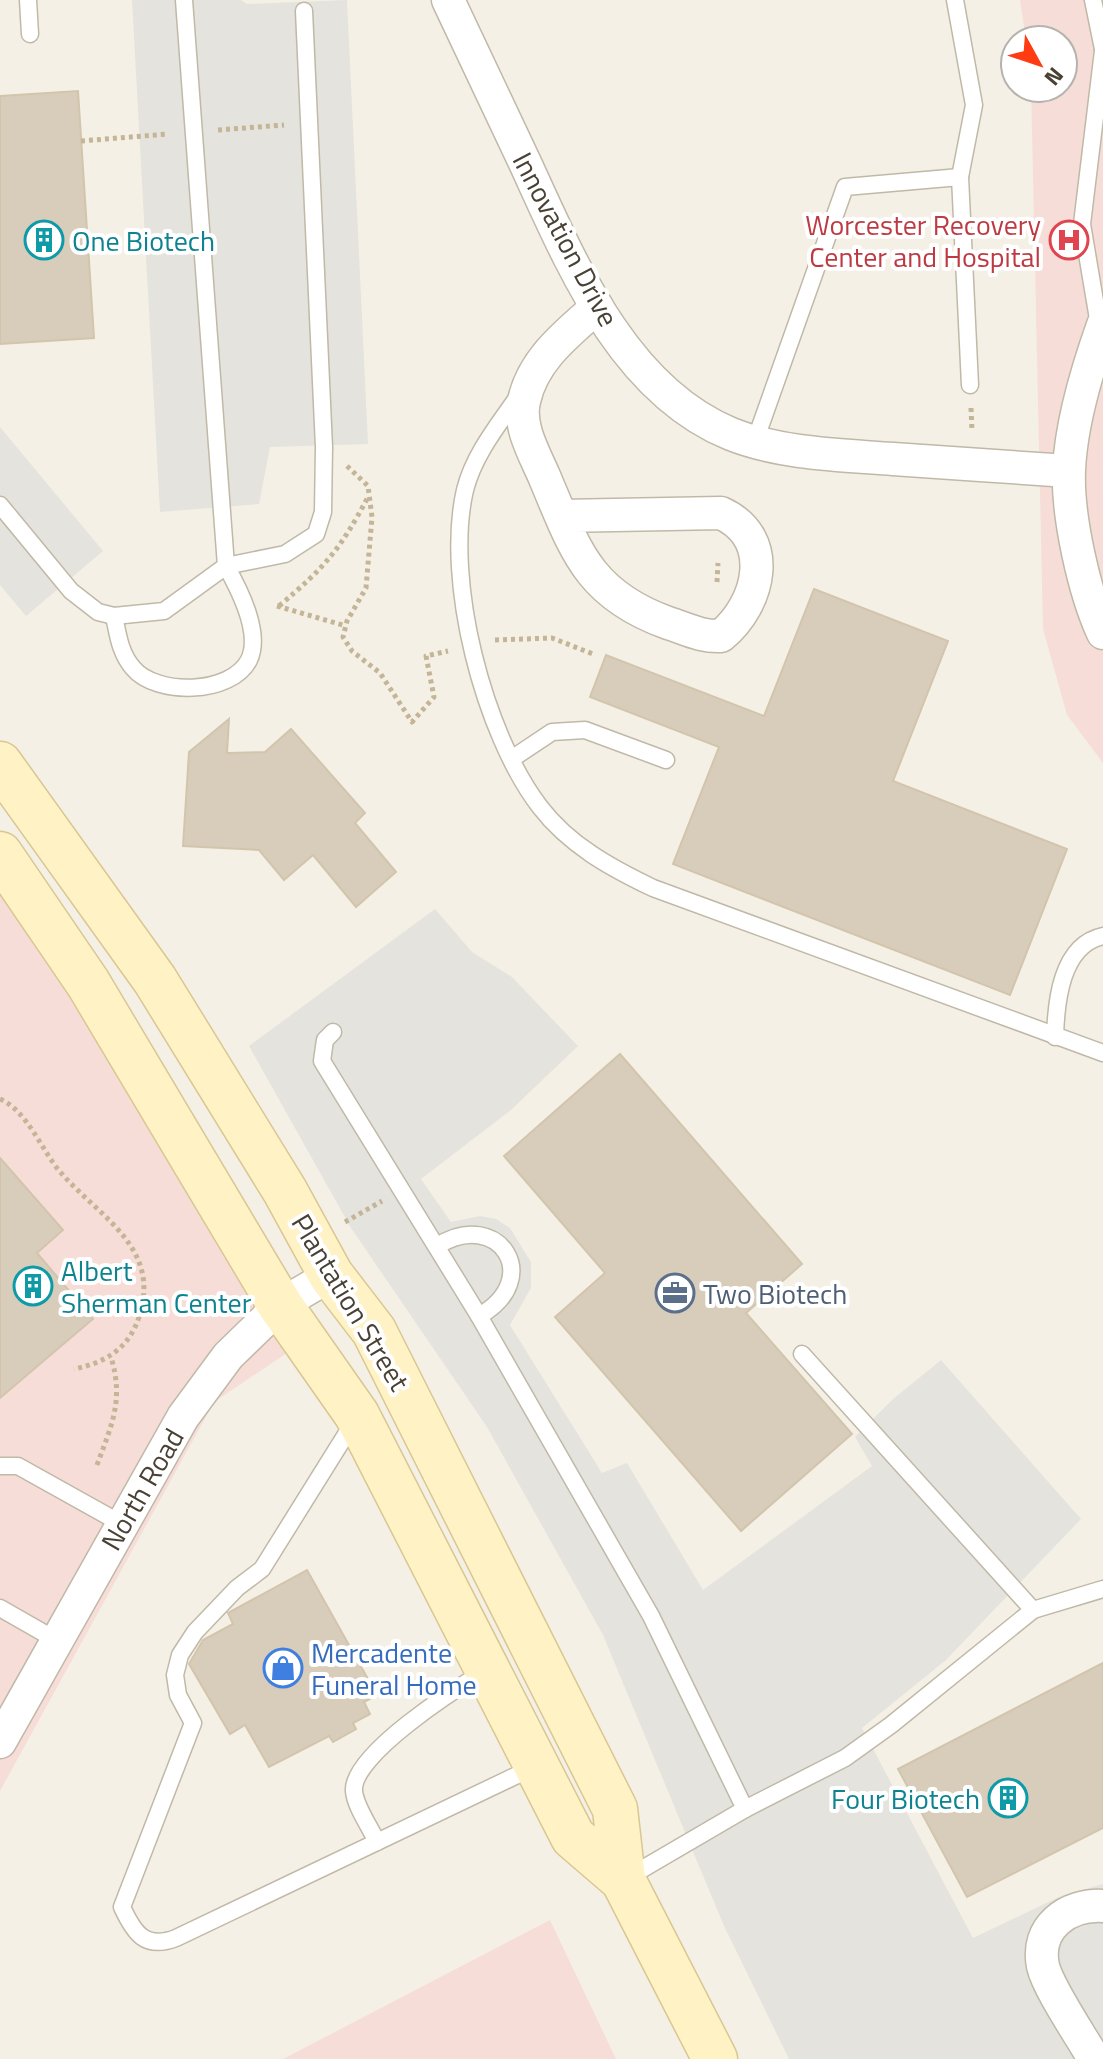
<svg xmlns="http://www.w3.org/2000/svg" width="1103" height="2059" font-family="'Titillium Web',sans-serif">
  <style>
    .medical { fill: #f7ddd8 }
    .parking { fill: #e5e3de }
    .building { fill: #d7cdba; stroke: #d3c5ac; stroke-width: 2 }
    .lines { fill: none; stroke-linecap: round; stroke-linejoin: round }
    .service-casing { stroke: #c1b9a7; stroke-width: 19 }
    .minor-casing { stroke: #c1b9a7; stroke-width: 35 }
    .secondary-casing { stroke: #d9c791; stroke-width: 47 }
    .path { stroke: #c4b597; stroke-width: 5; stroke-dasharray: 4 4; stroke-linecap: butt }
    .service { stroke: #fff; stroke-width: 16 }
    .minor { stroke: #fff; stroke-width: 32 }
    .secondary { stroke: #fff2c5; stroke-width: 44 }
    .labels { text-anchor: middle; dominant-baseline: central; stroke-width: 8; stroke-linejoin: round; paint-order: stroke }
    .health-label { font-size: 28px; fill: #be3a42; stroke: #fff; text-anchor: end }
    .street-label { font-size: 28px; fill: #484134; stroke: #fff }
    .culture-label { font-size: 28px; fill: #0d838f; stroke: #fff; text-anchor: start }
    .service-label { font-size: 28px; fill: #4e5e75; stroke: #fff; text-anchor: start }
    .shop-label { font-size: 28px; fill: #366cbe; stroke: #fff; text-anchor: start }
  </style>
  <rect width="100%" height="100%" fill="#f5f0e6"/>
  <!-- medical -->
  <g class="medical">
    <path d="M1020,0H1103V763L1067,715L1043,629L1031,88H1063V40H1026Z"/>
    <path d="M0,885L22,913L290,1351L214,1402L0,1791Z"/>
    <path d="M550,1920L616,2059H283Z"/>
  </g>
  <!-- parking -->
  <g class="parking">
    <path d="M132,0H241L247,4L347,0L368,444L270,447L259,504L160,512Z"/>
    <path d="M0,427L103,551L26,616L0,585Z"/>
    <path d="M435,909L472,952L512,977L578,1046L511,1110L421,1179L451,1222L480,1216L496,1219L510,1228L531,1262V1288L510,1325L602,1473L627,1463L703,1590L872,1466L855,1437L893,1399L941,1360L1081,1519L946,1660L862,1728L973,1938L1061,1896L1103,1884V2059H789L724,1926L603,1635L487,1427L351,1228L249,1046Z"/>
  </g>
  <!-- building -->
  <g class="building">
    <path d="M78,91L94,338L0,344V96Z"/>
    <path d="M814,589L948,641L893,781L1067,849L1010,995L673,864L719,747L590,697L606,655L764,716Z"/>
    <path d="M229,719L227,753L265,752L291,729L365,813L355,823L396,872L356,907L313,855L284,880L259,850L183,846L189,752Z"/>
    <path d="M620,1054L802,1264L746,1313L852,1434L741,1531L555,1317L605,1273L504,1156Z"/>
    <path d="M0,1158L63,1230L37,1253L93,1319L0,1398Z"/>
    <path d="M307,1570L377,1695L364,1702L370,1714L353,1723L356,1729L333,1742L329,1736L269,1767L245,1725L230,1734L189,1664L203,1640L233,1624L228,1613Z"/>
    <path d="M1103,1663V1828L967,1897L898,1769Z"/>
  </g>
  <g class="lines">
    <defs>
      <g id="service">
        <path d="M28,0L30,34"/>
        <path d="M955,0L974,105L960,177"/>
        <path d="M1093,0L1103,49"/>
        <path d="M1100,331L1082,224L1103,51"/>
        <path d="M519,395C499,424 474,454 465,490C444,580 484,734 540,807C569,845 611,868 653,888L1103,1053"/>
        <path d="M755,441L845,187L960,177L970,385"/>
        <path d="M0,505L71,591L98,612L114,616L164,611L226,566L285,554L316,534L323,512L324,447L304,11"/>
        <path d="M114,616C118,635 120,653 133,668C156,696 231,695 249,660C262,633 239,589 226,566L184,0"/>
        <path d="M513,758L552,732L585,730L666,760"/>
        <path d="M333,1032L325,1040L322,1061L479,1316L651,1616L745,1809L627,1878"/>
        <path d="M1055,1037C1056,1002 1061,945 1103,936"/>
        <path d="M437,1246C499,1207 545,1279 479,1316"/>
        <path d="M355,1420L262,1569L237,1588L195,1632L180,1655L175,1675L178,1695L193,1723L122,1907C134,1933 145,1950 176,1938L534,1767"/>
        <path d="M0,1466H18L122,1524"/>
        <path d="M0,1608L56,1640"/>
        <path d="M1033,1610L1103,1589"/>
        <path d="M745,1809L845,1758L891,1725L1033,1610L802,1354"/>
        <path d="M377,1842C370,1827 355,1806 354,1791C351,1755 457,1688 485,1671"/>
      </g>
      <g id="minor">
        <path d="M448,0C474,55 500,110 526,165C571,263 623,390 731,434C781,454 840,455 893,459C951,463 1010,467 1068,471"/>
        <path d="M1103,325C1087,370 1071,422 1069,470C1067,515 1084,592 1103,633"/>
        <path d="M561,516L721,513C776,538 760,604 721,636C701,637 687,629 668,623C587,594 575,549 544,476C534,453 518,426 524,401C533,359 568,333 597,307"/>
        <path d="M0,1742L183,1417L228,1356L263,1322L280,1305L331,1275"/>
        <path d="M1094,2059C1081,2036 1048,1988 1043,1966C1035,1927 1068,1904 1103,1906"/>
      </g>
      <g id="secondary">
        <path d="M0,764L155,980L285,1191L331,1275L374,1331L615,1809L623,1880L715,2059"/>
        <path d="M0,854L88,983L280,1305L357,1415L573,1837L623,1880"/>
      </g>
    </defs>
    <!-- service casing -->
    <use href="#service" class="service-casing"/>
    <!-- minor casing -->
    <use href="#minor" class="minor-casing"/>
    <!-- secondary casing -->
    <use href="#secondary" class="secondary-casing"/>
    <!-- path -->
    <g class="path">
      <path d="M218,130L284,125"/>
      <path d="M81,141L168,134"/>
      <path d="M971,408L972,431"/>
      <path d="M347,466L368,486L372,517L366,588L347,621L343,637L352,651L380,673L412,722L434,697L426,656L448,651"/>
      <path d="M717,582L718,563"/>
      <path d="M277,606L346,626"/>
      <path d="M279,606C325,567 340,550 368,497"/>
      <path d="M495,640L552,638L593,654"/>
      <path d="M0,1099C28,1111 42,1152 62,1174C103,1220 163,1249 138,1320C127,1350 104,1363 74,1369"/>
      <path d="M345,1222L382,1201"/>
      <path d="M97,1465C112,1424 124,1400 111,1357"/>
    </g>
    <!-- service -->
    <use href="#service" class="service"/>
    <!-- minor -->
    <use href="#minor" class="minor"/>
    <!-- secondary -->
    <use href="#secondary" class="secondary"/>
  </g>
  <!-- icons -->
  <defs>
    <symbol id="building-ring" viewBox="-11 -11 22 22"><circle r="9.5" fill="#fff" stroke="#0f9aa8" stroke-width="1.5"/><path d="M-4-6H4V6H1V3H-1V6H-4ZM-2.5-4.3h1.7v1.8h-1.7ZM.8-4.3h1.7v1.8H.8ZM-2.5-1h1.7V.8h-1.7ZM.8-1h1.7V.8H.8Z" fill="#0f9aa8"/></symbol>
    <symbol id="hospital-ring" viewBox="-11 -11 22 22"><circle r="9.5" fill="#fff" stroke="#e0444e" stroke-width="1.5"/><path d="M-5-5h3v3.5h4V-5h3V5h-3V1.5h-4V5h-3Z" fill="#e0444e"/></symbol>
    <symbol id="office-ring" viewBox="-11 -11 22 22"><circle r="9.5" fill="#fff" stroke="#5c6f8a" stroke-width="1.5"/><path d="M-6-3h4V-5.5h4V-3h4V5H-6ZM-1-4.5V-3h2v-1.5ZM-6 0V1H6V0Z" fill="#5c6f8a"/></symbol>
    <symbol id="shop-ring" viewBox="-11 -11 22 22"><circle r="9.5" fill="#fff" stroke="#3f7fe0" stroke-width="1.5"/><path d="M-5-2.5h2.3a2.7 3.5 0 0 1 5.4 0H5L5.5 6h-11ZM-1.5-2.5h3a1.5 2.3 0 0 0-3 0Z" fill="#3f7fe0"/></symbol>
  </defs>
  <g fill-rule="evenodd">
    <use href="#building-ring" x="22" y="218" width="44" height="44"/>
    <use href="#hospital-ring" x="1047" y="218" width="44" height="44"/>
    <use href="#building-ring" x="11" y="1264" width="44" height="44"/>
    <use href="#office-ring" x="653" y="1271" width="44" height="44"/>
    <use href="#shop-ring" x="261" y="1646" width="44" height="44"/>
    <use href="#building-ring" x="986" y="1776" width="44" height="44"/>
  </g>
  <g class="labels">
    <!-- health labels -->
    <g class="health-label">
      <text x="1041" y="224">Worcester Recovery<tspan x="1041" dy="32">Center and Hospital</tspan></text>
    </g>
    <!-- street labels -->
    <g class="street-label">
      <text transform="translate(566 239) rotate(62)">Innovation Drive</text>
      <text transform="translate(351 1302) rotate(59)">Plantation Street</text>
      <text transform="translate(142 1489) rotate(-60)">North Road</text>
    </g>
    <!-- culture labels -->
    <g class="culture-label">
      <text x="72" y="240">One Biotech</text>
      <text x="61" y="1270">Albert<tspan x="61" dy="32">Sherman Center</tspan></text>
      <text x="980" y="1798" text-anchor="end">Four Biotech</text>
    </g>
    <!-- service labels -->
    <g class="service-label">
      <text x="703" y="1293">Two Biotech</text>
    </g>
    <!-- shop labels -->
    <g class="shop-label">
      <text x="311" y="1652">Mercadente<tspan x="311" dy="32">Funeral Home</tspan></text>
    </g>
  </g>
  <!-- north arrow -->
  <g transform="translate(1039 64) rotate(130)"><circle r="38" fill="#ffffff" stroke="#b6b3ae" stroke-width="2"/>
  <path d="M0-6L14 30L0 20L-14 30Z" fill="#ff3b12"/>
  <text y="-12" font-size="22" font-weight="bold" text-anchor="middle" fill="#484134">N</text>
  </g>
</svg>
